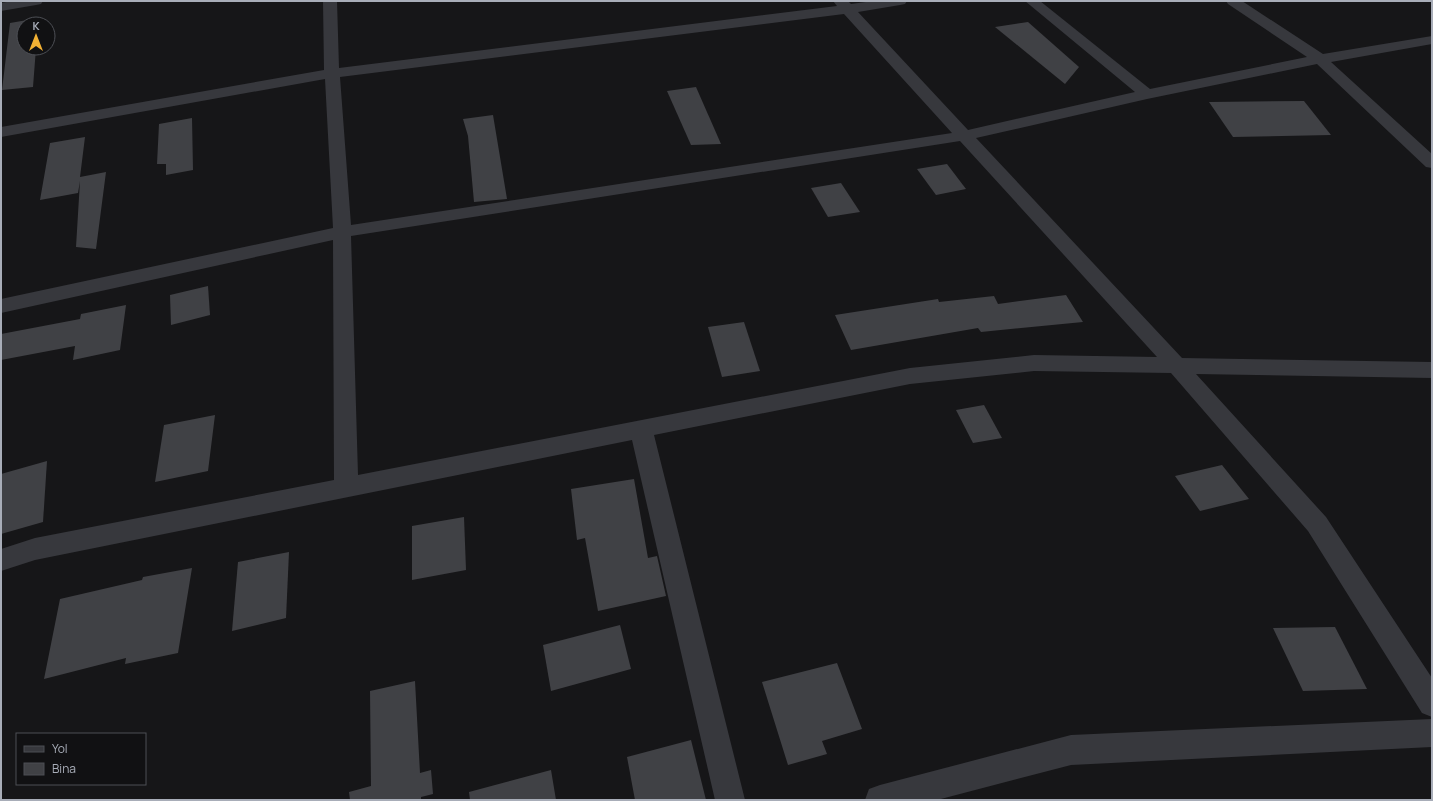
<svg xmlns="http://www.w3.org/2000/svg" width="1433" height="801" font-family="Manrope,sans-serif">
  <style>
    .building { fill: #404145 }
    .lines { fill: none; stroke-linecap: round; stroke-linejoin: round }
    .minor { fill: #37383d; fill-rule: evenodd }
  </style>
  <rect width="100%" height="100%" fill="#161618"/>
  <!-- building -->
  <g class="building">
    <path d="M39,18L38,24H24V48H36L33,87L2,90L10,23Z"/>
    <path d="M1028,22L1079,67L1065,84L995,27Z"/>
    <path d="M696,87L721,144L691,145L667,91Z"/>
    <path d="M1304,101L1331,135L1233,137L1209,102Z"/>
    <path d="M493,115L507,199L474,202L468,136L463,119Z"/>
    <path d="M192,118L193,170L166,175V164H157L159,124Z"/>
    <path d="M85,137L80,177L106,172L96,249L76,247L80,181L78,193L40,200L50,143Z"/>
    <path d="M947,164L966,189L936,195L917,169Z"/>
    <path d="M841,183L860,212L828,217L811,188Z"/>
    <path d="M208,286L210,315L171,325L170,295Z"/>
    <path d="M1066,295L1083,322L981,332L978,328L851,350L835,315L938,299L939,302L994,296L998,304Z"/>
    <path d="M126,305L120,350L73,360L75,346L1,360V334L80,319L81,314Z"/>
    <path d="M744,322L760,371L722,377L708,327Z"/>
    <path d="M984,405L1002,438L973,443L956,410Z"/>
    <path d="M215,415L208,471L155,482L164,425Z"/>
    <path d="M47,461L43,522L1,534V474Z"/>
    <path d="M1222,465L1249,499L1200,511L1175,476Z"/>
    <path d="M634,479L648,558L657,556L666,596L598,611L585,538L577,540L571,489Z"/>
    <path d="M464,517L466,570L412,580V526Z"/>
    <path d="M289,552L286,618L232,631L238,562Z"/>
    <path d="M192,568L178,653L125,664L126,658L44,679L60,599L142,580L143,577Z"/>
    <path d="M620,625L631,669L551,691L543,645Z"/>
    <path d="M1335,627L1367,689L1303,691L1273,628Z"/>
    <path d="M837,663L862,729L822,741L827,754L788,765L762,682Z"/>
    <path d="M415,681L420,773L431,770L433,794L421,797V800H350L349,792L371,786L370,691Z"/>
    <path d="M691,740L706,800H635L627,757Z"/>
    <path d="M551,770L556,800H470L469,792Z"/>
  </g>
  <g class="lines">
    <!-- minor -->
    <g class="minor">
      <path d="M12,1H43L41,4L36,5L1,11V3Z"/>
      <path d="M323,1H337L339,68L837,6L833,1H848L851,4L873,1H907L905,4L900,5L858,12L968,130L1135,92L1025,1H1040L1150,89L1307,57L1228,4L1226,1H1242L1323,54L1432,36V44L1331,62L1432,154V168L1426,167L1317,64L1147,99L976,138L1182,358L1432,362V378L1196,374L1326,517L1432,678V717L1422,713L1308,531L1171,373L1034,371L910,384L654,435L745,800H715L632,440L35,560L1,571V549L35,538L334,480L333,240L1,313V299L333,228L325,79L1,137V127L324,70ZM844,14L952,133L351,225L340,77ZM960,141L1157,357L1034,355L910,368L358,475L351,236Z"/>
      <path d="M1432,719V747L1071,765L937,800H865L869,789L880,785L1071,735Z"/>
    </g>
  </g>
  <!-- border -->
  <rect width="1433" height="801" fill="none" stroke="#a8adb8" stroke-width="4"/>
  <!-- legend -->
  <rect x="16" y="733" width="130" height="52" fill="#111113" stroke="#4d4f55"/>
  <rect x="24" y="746" width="20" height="6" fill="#37383d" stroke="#4d4f55"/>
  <text x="52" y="753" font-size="12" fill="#a8adb8">Yol</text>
  <rect x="24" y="763" width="20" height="12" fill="#404145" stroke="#4d4f55"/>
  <text x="52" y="773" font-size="12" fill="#a8adb8">Bina</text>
  <!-- north arrow -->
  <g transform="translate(36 36)"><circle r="19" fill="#111113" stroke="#4d4f55"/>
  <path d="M0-3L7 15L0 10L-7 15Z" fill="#f2b134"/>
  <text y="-6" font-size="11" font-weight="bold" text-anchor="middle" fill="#a8adb8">K</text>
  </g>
</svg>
